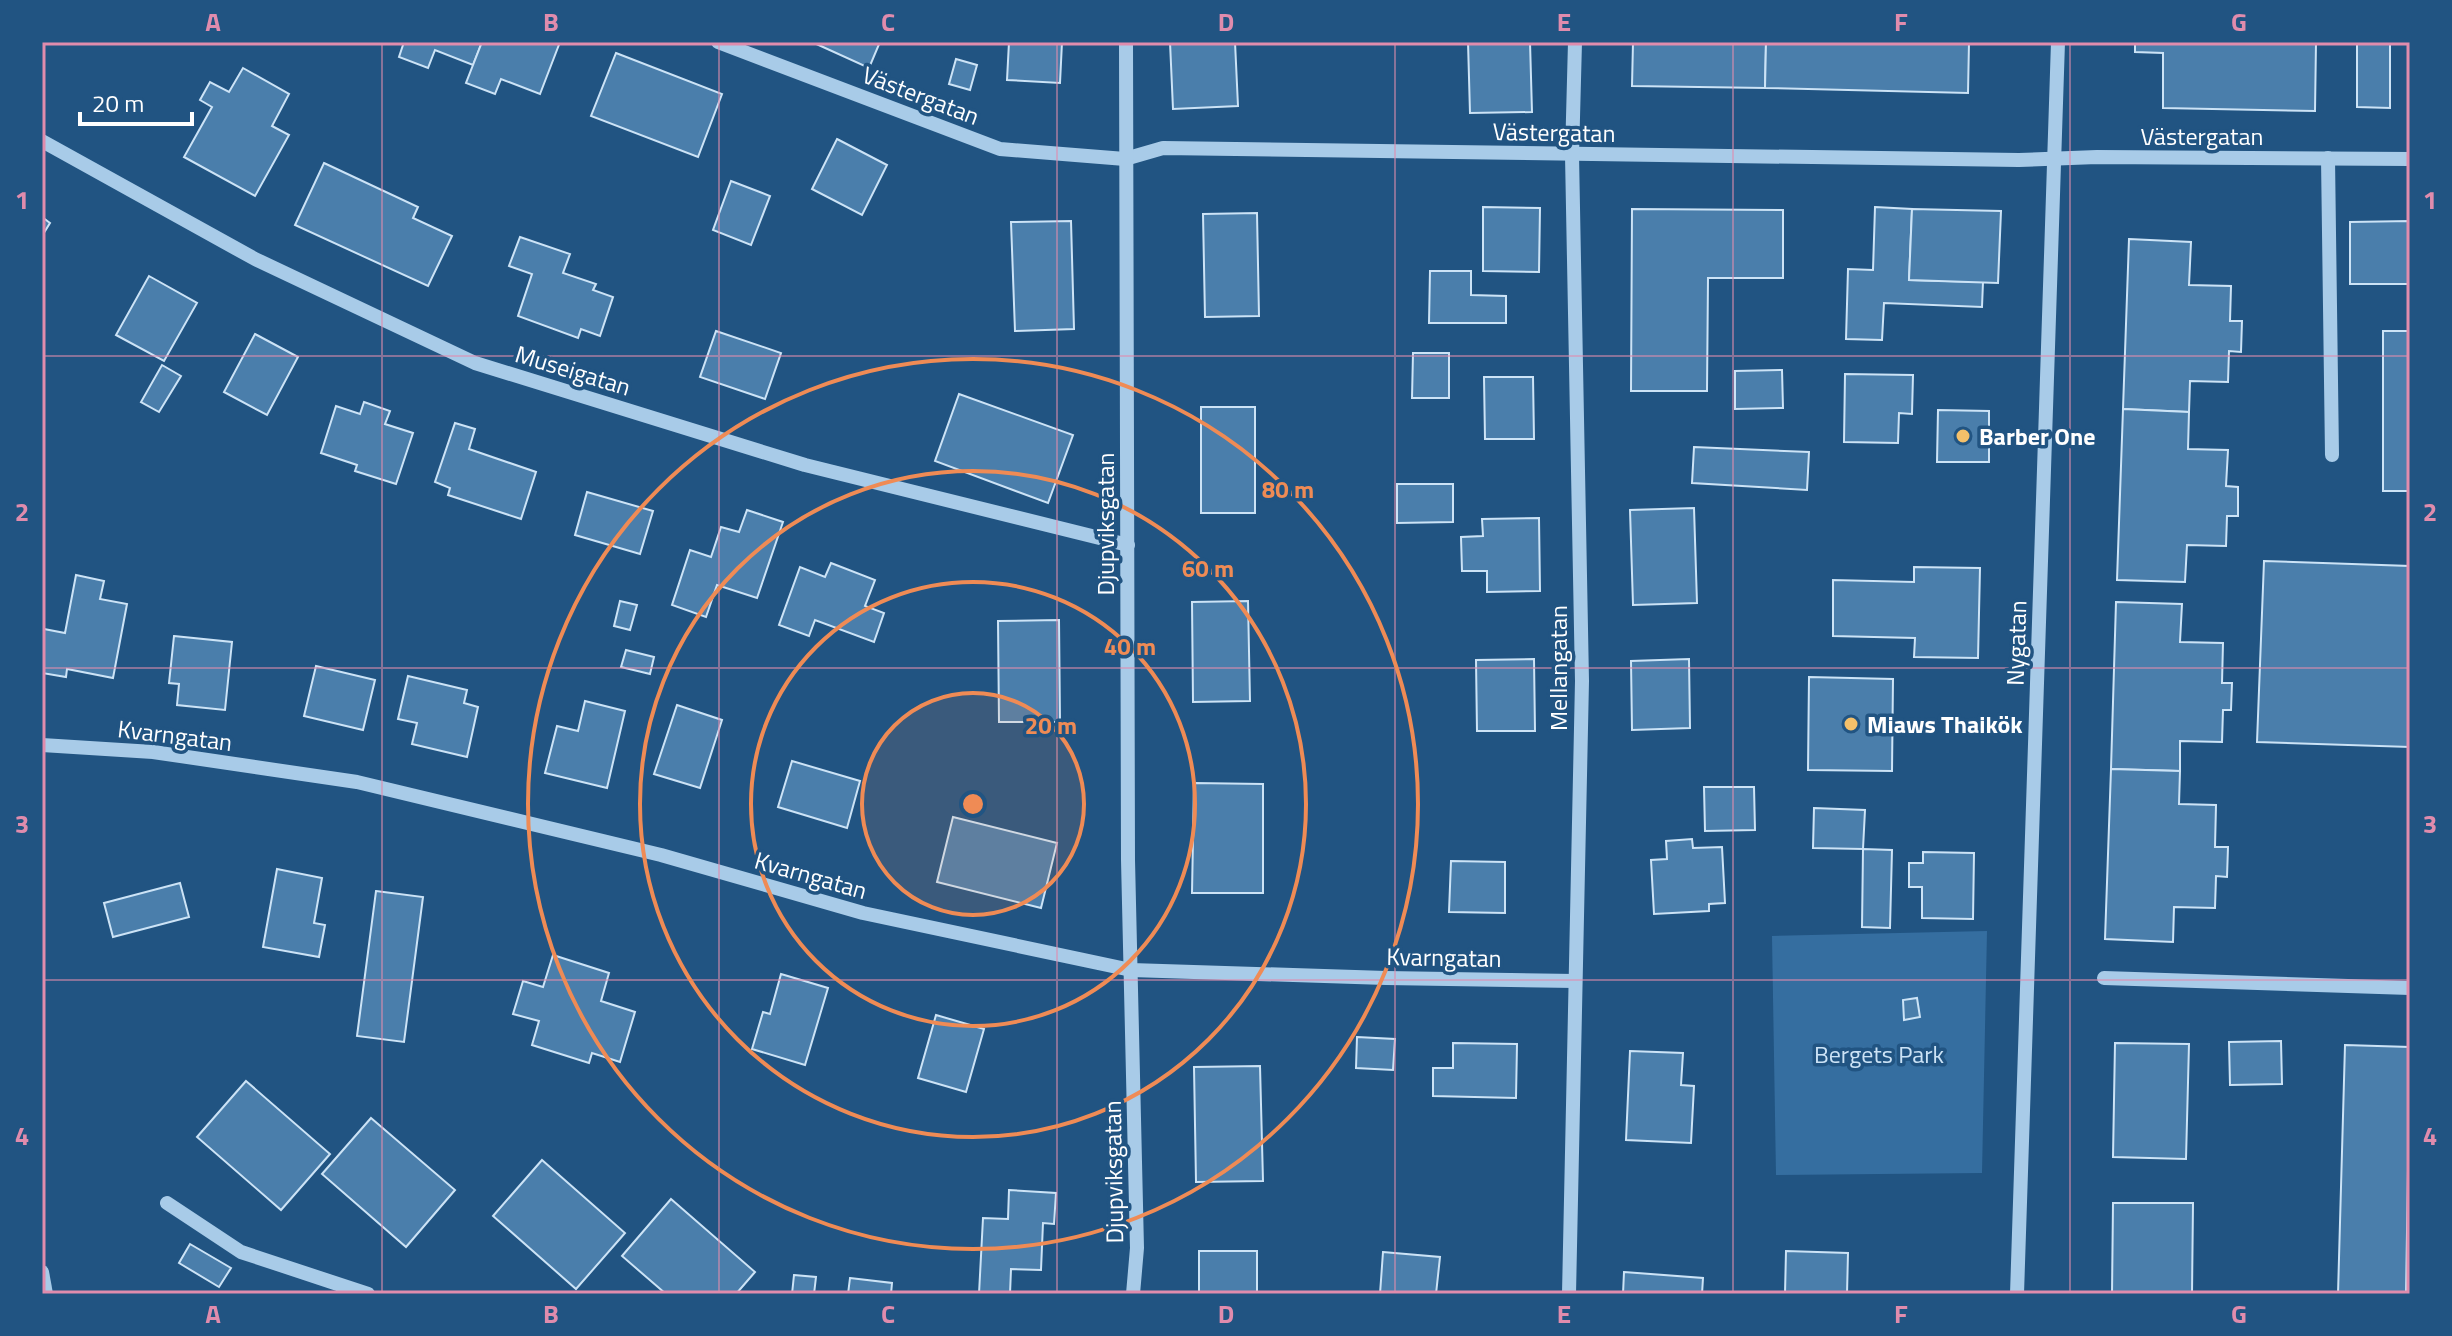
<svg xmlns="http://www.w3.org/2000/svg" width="2452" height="1336" font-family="'Titillium Web',sans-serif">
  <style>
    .park { fill: #356ea0 }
    .building { fill: #4a7eab; stroke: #cce3f6; stroke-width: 2 }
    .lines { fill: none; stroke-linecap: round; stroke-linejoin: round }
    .minor { stroke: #a8cbe8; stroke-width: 14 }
    .grid { fill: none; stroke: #e08cad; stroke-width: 2; stroke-opacity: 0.55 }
    .ring { fill: none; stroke: #ef8b55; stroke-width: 4 }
    .poi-dot { fill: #f4c06a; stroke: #215482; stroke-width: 3 }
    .labels { text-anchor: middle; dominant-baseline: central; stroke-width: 7; stroke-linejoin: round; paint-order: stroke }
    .street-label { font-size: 24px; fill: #fff; stroke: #215482 }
    .poi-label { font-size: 24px; font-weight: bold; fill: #fff; stroke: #215482; text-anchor: start }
    .park-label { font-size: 24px; fill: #cce3f6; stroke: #215482 }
    .centre { fill: #ef8b55; stroke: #215482; stroke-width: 4 }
    .ring-label { font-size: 24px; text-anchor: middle; font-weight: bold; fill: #ef8b55; stroke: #215482; stroke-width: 7; stroke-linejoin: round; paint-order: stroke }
    .neatline { fill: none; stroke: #e08cad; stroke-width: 3 }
    .grid-label { font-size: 26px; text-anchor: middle; font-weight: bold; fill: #e08cad }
  </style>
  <rect width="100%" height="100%" fill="#215482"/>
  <!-- park -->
  <path class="park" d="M1987,931L1982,1173L1776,1175L1772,936Z"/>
  <!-- building -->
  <g class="building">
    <path d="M404,42H482L473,65L435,50L428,68L399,57Z"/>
    <path d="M482,42H560L540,94L501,79L495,94L466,83Z"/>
    <path d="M812,42H880L869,68Z"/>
    <path d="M1009,42H1062L1060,83L1007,80Z"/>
    <path d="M1170,42H1235L1238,106L1173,109Z"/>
    <path d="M1468,42H1530L1532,112L1470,113Z"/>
    <path d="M1633,42H1766L1765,88L1632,86Z"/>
    <path d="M1766,42H1969L1968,93L1765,88Z"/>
    <path d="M2135,42H2316L2315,111L2163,108V53L2135,52Z"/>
    <path d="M2357,42H2390V108L2357,107Z"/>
    <path d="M616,53L722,94L698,157L591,116Z"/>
    <path d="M956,59L977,65L970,90L949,84Z"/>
    <path d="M243,68L289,94L272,126L289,135L255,196L184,157L212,107L200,100L210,82L229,92Z"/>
    <path d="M837,139L887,165L862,215L812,189Z"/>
    <path d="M324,163L418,207L413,218L452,236L428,286L295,225Z"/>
    <path d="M731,181L770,196L751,245L713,230Z"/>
    <path d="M1483,207L1540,208L1539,272L1483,271Z"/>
    <path d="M1875,207L1912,209L1909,280L1983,282L1982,307L1884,303L1882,340L1846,339L1848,269L1873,270Z"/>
    <path d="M1632,209L1783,210V278H1708L1707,391H1631Z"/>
    <path d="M1912,209L2001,211L1998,283L1909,280Z"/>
    <path d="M1257,213L1259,316L1205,317L1203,214Z"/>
    <path d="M42,217L50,223L42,236Z"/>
    <path d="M1071,221L1074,329L1015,331L1011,222Z"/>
    <path d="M2410,221V284H2350V222Z"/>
    <path d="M520,237L570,254L563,273L596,284L593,290L613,297L600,336L581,329L578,338L518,316L532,274L509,266Z"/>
    <path d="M2129,239L2191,242L2189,285L2231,286L2230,321H2242L2241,352L2229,351L2228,382L2190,381L2189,412L2123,409Z"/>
    <path d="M1430,271H1471V295L1506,296V323H1429Z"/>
    <path d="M149,276L197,303L164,361L116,335Z"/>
    <path d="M716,331L781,353L765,399L700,377Z"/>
    <rect x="2383" y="331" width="27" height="160"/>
    <path d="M255,334L298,357L267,415L224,392Z"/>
    <path d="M1413,353H1449V398H1412Z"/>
    <path d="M162,365L181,376L159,412L141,402Z"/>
    <path d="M1782,370L1783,408L1735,409V371Z"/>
    <path d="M1845,374L1913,375L1912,414L1899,413L1898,443L1844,442Z"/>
    <path d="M1484,377H1533L1534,439H1485Z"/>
    <path d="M959,394L1073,435L1048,503L935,461Z"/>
    <path d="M364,402L390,411L385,424L413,433L396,484L355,471L357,465L321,453L336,406L360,414Z"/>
    <rect x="1201" y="407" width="54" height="106"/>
    <path d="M2123,409L2189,412L2188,449L2228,450L2226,486L2238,487V516H2227L2226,546L2187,545L2185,582L2117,580Z"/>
    <path d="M1938,410L1989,411V462H1937Z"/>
    <path d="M455,423L475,429L469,449L536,472L521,519L448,495L450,488L435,482Z"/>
    <path d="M1694,447L1809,452L1807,490L1692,483Z"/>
    <path d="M1397,484H1453V522L1397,523Z"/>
    <path d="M587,492L653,511L640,554L575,535Z"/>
    <path d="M1694,508L1697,603L1633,605L1630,510Z"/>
    <path d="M747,510L783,522L757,598L717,585L706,617L672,605L690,550L711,557L721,527L739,532Z"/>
    <path d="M1539,518L1540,591L1487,592V571H1462L1461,537L1483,536L1482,519Z"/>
    <path d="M2264,561L2410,566V747L2257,742Z"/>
    <path d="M831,563L875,580L865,606L884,613L874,642L815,620L809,636L779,625L800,567L825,577Z"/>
    <path d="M1914,567L1980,568L1978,658L1914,657L1915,638L1833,636V580L1914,582Z"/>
    <path d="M76,575L104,581L100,599L127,604L113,678L67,669L66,677L42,673L44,629L65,633Z"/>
    <path d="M620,601L637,605L630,630L614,626Z"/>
    <path d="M1248,601L1250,701L1193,702L1192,602Z"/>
    <path d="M2116,602L2182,604L2180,642L2223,643L2222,683H2232L2231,710H2223L2222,742L2180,741V771L2111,769Z"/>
    <path d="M1059,620L1060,722H999L998,621Z"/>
    <path d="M174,636L232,642L225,710L177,705L179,684L169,683Z"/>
    <path d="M626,650L654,657L650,674L621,667Z"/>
    <path d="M1534,659L1535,731H1477L1476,660Z"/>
    <path d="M1689,659L1690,728L1632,730L1631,661Z"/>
    <path d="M316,666L375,680L363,730L304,716Z"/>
    <path d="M408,676L467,690L464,703L478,707L467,757L412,744L417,723L398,719Z"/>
    <path d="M1809,677L1893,679L1892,771L1808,770Z"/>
    <path d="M585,701L625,711L607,788L545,773L557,726L578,731Z"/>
    <path d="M677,705L722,720L700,788L654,774Z"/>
    <path d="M792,761L860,781L847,828L778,807Z"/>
    <path d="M2111,769L2180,771L2179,804L2216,805L2215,847H2228L2227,877L2216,876L2215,908L2174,907L2173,942L2105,939Z"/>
    <path d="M1194,783L1263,784V893H1192Z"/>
    <path d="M1704,787H1754L1755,830L1705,831Z"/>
    <path d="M1814,808L1865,810L1863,849L1813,848Z"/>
    <path d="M953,817L1057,843L1041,908L937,882Z"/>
    <path d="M1692,839L1693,848L1722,847L1725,903L1709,904V911L1654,914L1651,860L1667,859L1666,841Z"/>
    <path d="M1863,849L1892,850L1890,928L1862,927Z"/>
    <path d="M1923,852L1974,853L1973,919L1922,918V887H1909V863H1923Z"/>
    <path d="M1451,861L1505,862V913L1449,912Z"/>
    <path d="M277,869L322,878L314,923L325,925L319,957L263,947Z"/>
    <path d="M180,883L189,917L113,937L104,903Z"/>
    <path d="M376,891L423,897L404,1042L357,1036Z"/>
    <path d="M553,955L609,973L601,1001L635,1012L620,1062L592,1053L589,1063L532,1045L539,1021L513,1014L523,981L543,987Z"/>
    <path d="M781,974L828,988L805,1065L752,1049L763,1012L770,1014Z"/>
    <path d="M1917,998L1920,1017L1904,1020L1903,1000Z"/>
    <path d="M936,1015L984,1029L966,1092L918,1078Z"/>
    <path d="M1357,1037L1395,1039L1393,1070L1356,1068Z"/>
    <path d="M2281,1041L2282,1084L2230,1085L2229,1042Z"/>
    <path d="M1453,1043L1517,1044L1516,1098L1433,1096V1068H1453Z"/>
    <path d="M2115,1043L2189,1044L2186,1159L2113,1157Z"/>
    <path d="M2345,1045L2410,1047L2406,1294H2338Z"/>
    <path d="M1630,1051L1683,1053L1681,1085L1694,1086L1691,1143L1626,1140Z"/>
    <path d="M1260,1066L1263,1181L1196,1182L1194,1067Z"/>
    <path d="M246,1081L330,1154L281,1210L197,1137Z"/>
    <path d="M371,1118L455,1190L406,1247L322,1174Z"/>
    <path d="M542,1160L625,1233L576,1289L493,1216Z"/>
    <path d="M1009,1190L1056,1193L1054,1224L1043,1223L1041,1270L1011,1269L1010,1294H979L983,1218L1008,1219Z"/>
    <path d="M671,1199L755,1272L736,1294H666L622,1256Z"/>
    <path d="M2113,1203H2193L2192,1294H2112Z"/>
    <path d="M190,1244L231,1268L219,1287L179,1263Z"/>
    <rect x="1199" y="1251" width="58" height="43"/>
    <path d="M1786,1251L1848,1253L1847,1294H1785Z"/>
    <path d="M1383,1252L1440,1257L1436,1294H1380Z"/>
    <path d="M1624,1272L1703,1278L1702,1294H1623Z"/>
    <path d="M794,1275L816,1277L814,1294H792Z"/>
    <path d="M850,1278L892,1283L891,1294H848Z"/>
  </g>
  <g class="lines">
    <!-- minor -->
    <g class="minor">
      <path d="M718,42L1000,149L1125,159L1163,148L2019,160L2097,157L2410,159"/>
      <path d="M1126,42L1128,860L1137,1248L1133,1294"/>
      <path d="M42,141L255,259L475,363L805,465L1128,545"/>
      <path d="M2328,158L2332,455"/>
      <path d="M42,745L153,752L357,782L661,855L863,913L1131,970L1386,978L1575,981"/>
      <path d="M2104,978L2410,988"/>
      <path d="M167,1203L241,1252L368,1294"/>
      <path d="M42,1272L46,1294"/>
      <path d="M1569,1294L1582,681L1572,155L1575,42"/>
      <path d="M2017,1294L2058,42"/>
    </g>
  </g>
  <!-- grid -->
  <path class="grid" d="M382,42V1294M719,42V1294M1057,42V1294M1395,42V1294M1733,42V1294M2070,42V1294M42,356H2410M42,668H2410M42,980H2410"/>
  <!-- distance rings -->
  <circle cx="973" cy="804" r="111" fill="#ef8b55" fill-opacity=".12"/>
  <g class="ring">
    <circle cx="973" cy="804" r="111"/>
    <circle cx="973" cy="804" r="222"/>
    <circle cx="973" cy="804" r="333"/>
    <circle cx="973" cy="804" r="445"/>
  </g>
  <!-- markers -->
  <g class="poi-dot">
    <circle cx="1963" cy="436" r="8"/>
    <circle cx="1851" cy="724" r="8"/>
  </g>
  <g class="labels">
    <!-- street labels -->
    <g class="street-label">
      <text transform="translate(921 95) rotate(21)">Västergatan</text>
      <text transform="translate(1554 132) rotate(1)">Västergatan</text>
      <text x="2202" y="136">Västergatan</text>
      <text transform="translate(573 370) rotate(17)">Museigatan</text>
      <text transform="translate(1105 524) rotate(-90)">Djupviksgatan</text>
      <text transform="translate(2016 643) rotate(-88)">Nygatan</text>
      <text transform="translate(1558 668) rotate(-90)">Mellangatan</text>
      <text transform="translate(175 735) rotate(7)">Kvarngatan</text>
      <text transform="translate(811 875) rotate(16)">Kvarngatan</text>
      <text transform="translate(1444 957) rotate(1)">Kvarngatan</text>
      <text transform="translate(1113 1172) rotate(-91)">Djupviksgatan</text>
    </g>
    <!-- poi labels -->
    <g class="poi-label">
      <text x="1979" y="436">Barber One</text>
      <text x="1867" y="724">Miaws Thaikök</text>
    </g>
    <!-- park labels -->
    <g class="park-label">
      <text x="1879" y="1054">Bergets Park</text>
    </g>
  </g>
  <circle cx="973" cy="804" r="12" class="centre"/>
  <g class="ring-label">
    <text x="1288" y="498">80 m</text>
    <text x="1208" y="577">60 m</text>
    <text x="1130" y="655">40 m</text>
    <text x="1051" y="734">20 m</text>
  </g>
  <!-- border -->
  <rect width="2452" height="1336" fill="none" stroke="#215482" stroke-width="88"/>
  <!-- scale -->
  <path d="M80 112v12h112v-12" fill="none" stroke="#ffffff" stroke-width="4"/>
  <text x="92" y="112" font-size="24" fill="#ffffff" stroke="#215482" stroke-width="6" paint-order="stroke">20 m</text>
  <rect x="44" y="44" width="2364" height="1248" class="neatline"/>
  <g class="grid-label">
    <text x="213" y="31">A</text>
    <text x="551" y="31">B</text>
    <text x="888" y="31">C</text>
    <text x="1226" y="31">D</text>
    <text x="1564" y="31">E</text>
    <text x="1901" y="31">F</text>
    <text x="2239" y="31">G</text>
    <text x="22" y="209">1</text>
    <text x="2430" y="209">1</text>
    <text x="22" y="521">2</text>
    <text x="2430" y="521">2</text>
    <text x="22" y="833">3</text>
    <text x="2430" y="833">3</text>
    <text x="22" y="1145">4</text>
    <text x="2430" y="1145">4</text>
    <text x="213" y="1323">A</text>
    <text x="551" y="1323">B</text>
    <text x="888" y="1323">C</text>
    <text x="1226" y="1323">D</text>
    <text x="1564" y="1323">E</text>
    <text x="1901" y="1323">F</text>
    <text x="2239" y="1323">G</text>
  </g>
</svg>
